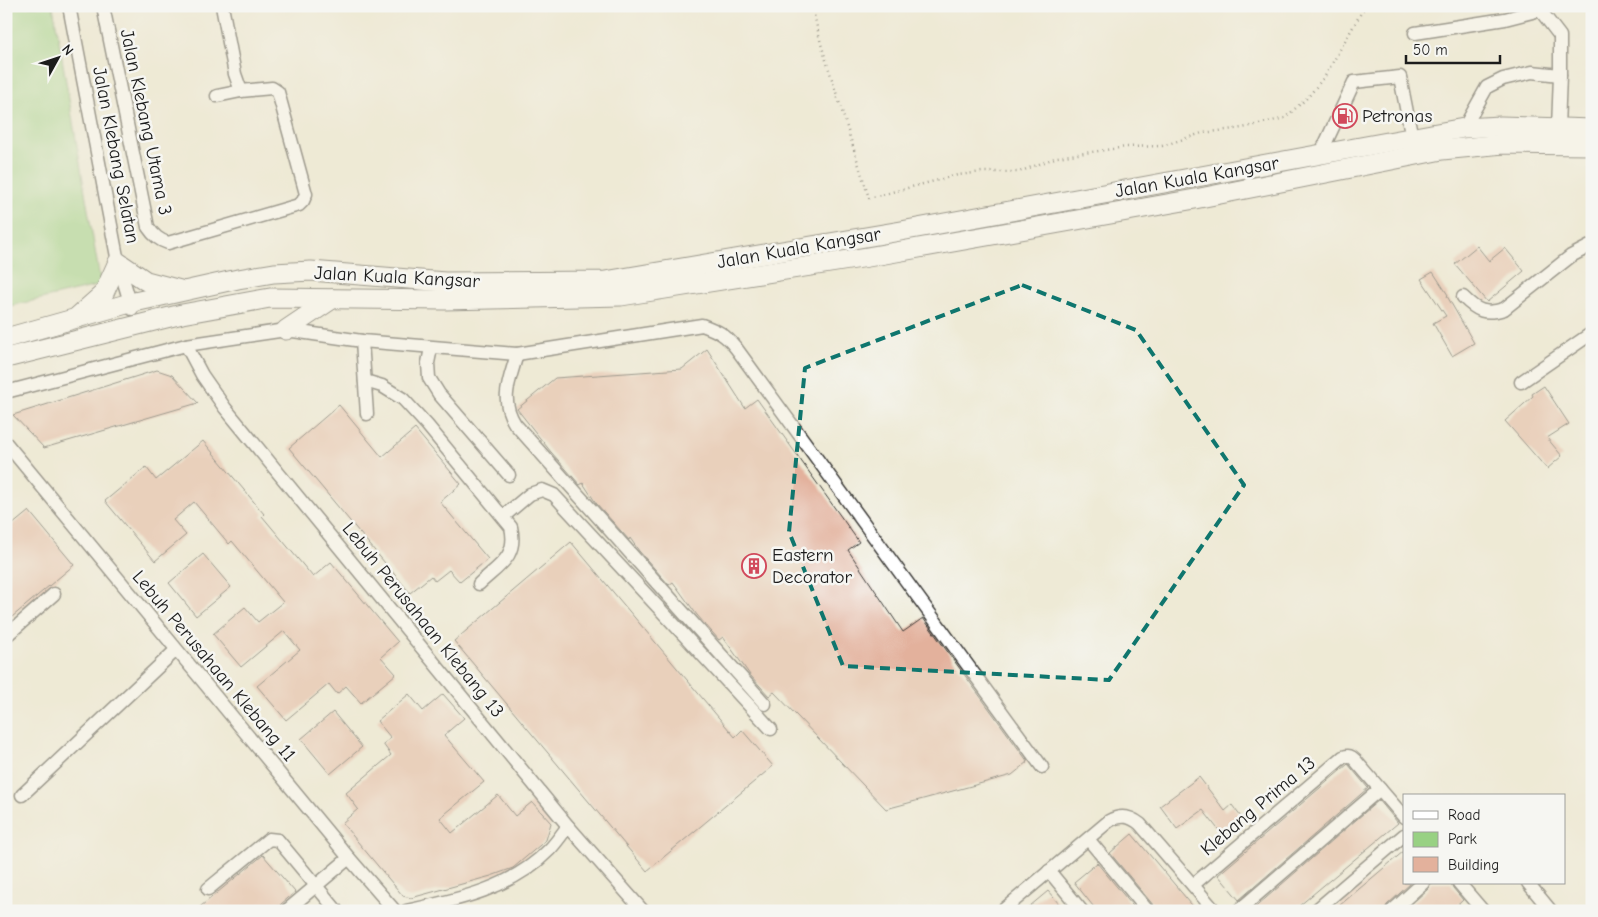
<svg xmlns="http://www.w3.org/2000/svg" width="1598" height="917" font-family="'Comic Neue',sans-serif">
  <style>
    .green { fill: #98d183; stroke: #5a7650 }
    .building { fill: #e3b19c }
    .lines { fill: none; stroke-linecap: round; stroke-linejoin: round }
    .minor-casing { stroke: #3c3b38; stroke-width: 15 }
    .highway-casing { stroke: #3c3b38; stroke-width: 21 }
    .path { stroke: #3c3b38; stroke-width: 2.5; stroke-dasharray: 1 4; stroke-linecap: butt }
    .minor { stroke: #fff; stroke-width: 12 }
    .highway { stroke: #fff; stroke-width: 19 }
    .marked { fill: none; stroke: #0f766e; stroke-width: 4; stroke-dasharray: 10 6; stroke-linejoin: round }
    .labels { text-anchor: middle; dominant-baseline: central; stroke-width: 5; stroke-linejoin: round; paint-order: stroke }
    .poi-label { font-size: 19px; fill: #1c1c1c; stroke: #f6f6f2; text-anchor: start }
    .street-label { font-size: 19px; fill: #1c1c1c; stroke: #f6f6f2 }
  </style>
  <rect width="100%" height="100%" fill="#f6f6f2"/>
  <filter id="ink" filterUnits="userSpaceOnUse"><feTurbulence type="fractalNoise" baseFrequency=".02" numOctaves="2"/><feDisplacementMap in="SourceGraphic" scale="10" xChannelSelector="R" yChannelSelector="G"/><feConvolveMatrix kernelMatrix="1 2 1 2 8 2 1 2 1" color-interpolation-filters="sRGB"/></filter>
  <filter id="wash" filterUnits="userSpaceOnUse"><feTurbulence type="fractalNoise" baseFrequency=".0096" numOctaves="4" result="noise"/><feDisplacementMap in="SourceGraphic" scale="20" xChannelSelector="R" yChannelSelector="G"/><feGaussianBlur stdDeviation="1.12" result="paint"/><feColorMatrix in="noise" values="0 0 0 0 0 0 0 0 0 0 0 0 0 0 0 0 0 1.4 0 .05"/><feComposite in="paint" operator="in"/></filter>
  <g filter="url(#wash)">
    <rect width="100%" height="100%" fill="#eeead6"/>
    <!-- green -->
    <path class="green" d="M6,6H53L101,285L6,307Z"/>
    <g id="blocks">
      <!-- building -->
      <g class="building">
        <path d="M1477,246L1489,261L1505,248L1524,271L1487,302L1455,264Z"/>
        <path d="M1433,272L1448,295L1447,296L1474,343L1452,356L1433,323L1446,316L1421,279Z"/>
        <path d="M707,349L745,408L757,399L859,542L848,550L903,632L923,618L1028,762L1012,775L886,809L774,692L769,696L750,675L723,637L719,640L697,615L673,582L669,585L639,551L630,538L629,540L596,503L583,483L580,485L551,452L517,409L555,378L682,369Z"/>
        <path d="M157,370L172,375L198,403L44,448L13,415Z"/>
        <path d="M1544,386L1569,424L1547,438L1562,456L1547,469L1505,421L1533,396L1532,394Z"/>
        <path d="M339,405L382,457L415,429L461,484L440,502L488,559L460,582L449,570L435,581L431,576L410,593L289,448Z"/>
        <path d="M203,441L264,514L262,516L313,577L331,562L398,642L381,657L396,674L361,703L346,686L337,694L329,684L286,720L257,686L300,650L284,631L241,667L213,634L245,607L258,622L283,602L232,541L229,544L194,502L173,520L186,535L155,561L105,501L146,467L156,480Z"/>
        <path d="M29,511L74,565L6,622V530Z"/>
        <path d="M571,542L735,737L742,730L773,766L647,871L454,641Z"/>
        <path d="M203,554L231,587L196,616L169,583Z"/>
        <path d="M409,694L423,711L443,694L464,718L444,735L484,782L440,818L452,833L498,795L515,816L532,802L551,823L546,840L513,868L491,876L411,898L403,896L342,823L358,809L346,793L391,755L383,744L391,738L377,721Z"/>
        <path d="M333,712L362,747L330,774L301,739Z"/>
        <path d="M1348,764L1368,788L1239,900L1218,875Z"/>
        <path d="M1199,777L1225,811L1232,805L1244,821L1224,837L1203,810L1177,829L1160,806Z"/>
        <path d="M1379,800L1398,823L1293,911H1251Z"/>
        <path d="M1132,834L1197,911H1156L1154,906L1110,853Z"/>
        <path d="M1404,851V883H1411L1387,905L1384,911H1333Z"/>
        <path d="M263,855L295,892L273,911H195Z"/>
        <path d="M1097,863L1137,911H1097L1074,882Z"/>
        <path d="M1431,883H1451L1453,888L1463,900L1451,911H1404L1428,889Z"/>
        <path d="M1048,891L1065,911H1024Z"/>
      </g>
    </g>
  </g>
  <g filter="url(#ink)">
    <use href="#blocks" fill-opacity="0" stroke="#3c3b38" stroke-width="1"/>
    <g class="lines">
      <defs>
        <g id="minor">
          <path d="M69,6L118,262L132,309"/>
          <path d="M103,6L148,227C154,236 159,240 168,243L299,205L303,201L306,194L278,92L272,88L241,91L235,74L222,6"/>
          <path d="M1537,6L1560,36V75L1558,128"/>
          <path d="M1415,33L1505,19L1540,10"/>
          <path d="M217,96L241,91"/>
          <path d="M1464,128L1487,87L1503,79L1532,72L1560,75"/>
          <path d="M1320,155L1354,82L1400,77L1412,138"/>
          <path d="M1463,297C1477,311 1485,315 1504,309L1571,256L1592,245"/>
          <path d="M362,341L367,414"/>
          <path d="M186,345L202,375L225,408L568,826L643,911"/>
          <path d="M431,348L428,363L429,378L439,394L509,475"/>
          <path d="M517,354C510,380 499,399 515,424L765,704"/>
          <path d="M365,381L382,386L403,399L427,425L511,527C518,557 499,565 479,584"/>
          <path d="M1521,382L1592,333"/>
          <path d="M6,392L186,345L286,330L362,341L517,354L702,325C718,331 725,334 736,348L1042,767"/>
          <path d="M6,443L349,858L395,911"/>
          <path d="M504,516L530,494L542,490L554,495L771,729"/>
          <path d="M6,636L54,594"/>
          <path d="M22,795L176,650"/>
          <path d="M1088,839L1148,911"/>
          <path d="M1049,871L1082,911"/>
          <path d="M1459,883L1483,911"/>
          <path d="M1528,883L1551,911"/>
          <path d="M1193,885L1343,757C1349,755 1351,756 1355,760L1404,817"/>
          <path d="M208,889L269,839L278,840L337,911"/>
          <path d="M286,911L349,858"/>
          <path d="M406,911C457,900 511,889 549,850C556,843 562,834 568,826"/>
          <path d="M1002,911L1109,821C1121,814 1130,816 1140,824L1215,911"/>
          <path d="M1238,911L1380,789"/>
          <path d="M1315,911L1404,835"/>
          <path d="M1392,911L1423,883"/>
        </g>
        <g id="highway">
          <path d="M78,316L104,293L118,262L146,281L180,290"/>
          <path d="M286,330L332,299"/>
          <path d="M6,338L130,303L238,279L274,273L311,271L445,282L605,281L901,231L1464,128L1501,126L1592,129"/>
          <path d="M6,358L182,314L270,298L444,300L621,296L868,257L1195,199L1442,150L1503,144L1592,145"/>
        </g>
      </defs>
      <!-- minor casing -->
      <use href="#minor" class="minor-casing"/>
      <!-- highway casing -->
      <use href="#highway" class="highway-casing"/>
      <!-- path -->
      <path class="path" d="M812,6L821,44L869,198L958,175L982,172H1019L1057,157L1126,147L1162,146L1202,133L1242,128L1285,118L1308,97L1325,76L1365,6"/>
      <!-- minor -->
      <use href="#minor" class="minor"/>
      <!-- highway -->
      <use href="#highway" class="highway"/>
    </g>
  </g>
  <!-- marked area -->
  <path d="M0 0H1598V917H0ZM1022,285L1136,330L1244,485L1109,680L843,666L789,532L805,368Z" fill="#eeead6" fill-opacity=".55" fill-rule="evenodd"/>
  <path class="marked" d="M1022,285L1136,330L1244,485L1109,680L843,666L789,532L805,368Z"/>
  <!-- icons -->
  <defs>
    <symbol id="fuel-ring" viewBox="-11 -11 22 22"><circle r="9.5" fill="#f6f6f2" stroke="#d1495b" stroke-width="1.5"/><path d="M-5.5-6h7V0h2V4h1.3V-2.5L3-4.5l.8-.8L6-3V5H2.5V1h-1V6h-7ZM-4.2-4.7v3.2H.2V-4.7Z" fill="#d1495b"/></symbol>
    <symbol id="building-ring" viewBox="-11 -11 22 22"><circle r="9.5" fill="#f6f6f2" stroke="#d1495b" stroke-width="1.5"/><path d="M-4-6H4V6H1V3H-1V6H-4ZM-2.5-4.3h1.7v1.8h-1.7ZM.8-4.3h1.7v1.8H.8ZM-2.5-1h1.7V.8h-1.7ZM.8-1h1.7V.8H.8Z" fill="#d1495b"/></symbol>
  </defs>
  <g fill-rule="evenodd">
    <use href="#fuel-ring" x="1331" y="102" width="28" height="28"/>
    <use href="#building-ring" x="740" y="552" width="28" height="28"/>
  </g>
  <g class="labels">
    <!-- poi labels -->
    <g class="poi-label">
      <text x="1362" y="116">Petronas</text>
      <text x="772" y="555">Eastern<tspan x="772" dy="22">Decorator</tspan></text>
    </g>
    <!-- street labels -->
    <g class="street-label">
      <text transform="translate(146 122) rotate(78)">Jalan Klebang Utama 3</text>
      <text transform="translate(116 155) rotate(79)">Jalan Klebang Selatan</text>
      <text transform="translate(1197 177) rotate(-10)">Jalan Kuala Kangsar</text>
      <text transform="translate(799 248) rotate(-10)">Jalan Kuala Kangsar</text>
      <text transform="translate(397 277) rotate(3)">Jalan Kuala Kangsar</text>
      <text transform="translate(423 620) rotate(51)">Lebuh Perusahaan Klebang 13</text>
      <text transform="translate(214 666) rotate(50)">Lebuh Perusahaan Klebang 11</text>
      <text transform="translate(1258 806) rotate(-40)">Klebang Prima 13</text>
    </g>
  </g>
  <!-- margin -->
  <rect width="1598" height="917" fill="none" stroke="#f6f6f2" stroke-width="25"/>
  <!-- legend -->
  <rect x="1403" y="794" width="162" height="90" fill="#f6f6f2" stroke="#9f9f9c"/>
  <rect x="1413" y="811" width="25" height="8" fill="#ffffff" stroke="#9f9f9c"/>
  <text x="1448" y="820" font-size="15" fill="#1c1c1c">Road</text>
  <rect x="1413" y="832" width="25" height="15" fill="#98d183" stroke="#9f9f9c"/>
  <text x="1448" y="844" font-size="15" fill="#1c1c1c">Park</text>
  <rect x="1413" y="857" width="25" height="15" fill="#e3b19c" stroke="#9f9f9c"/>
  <text x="1448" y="870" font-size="15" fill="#1c1c1c">Building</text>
  <!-- north arrow -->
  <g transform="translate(58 58) rotate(50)" stroke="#f6f6f2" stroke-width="4" paint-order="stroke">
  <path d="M0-4L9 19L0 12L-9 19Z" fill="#1c1c1c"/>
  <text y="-8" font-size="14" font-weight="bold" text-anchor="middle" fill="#1c1c1c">N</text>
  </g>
  <!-- scale -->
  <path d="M1406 55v8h94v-8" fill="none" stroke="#1c1c1c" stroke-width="2.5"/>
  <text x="1413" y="55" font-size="15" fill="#1c1c1c" stroke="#f6f6f2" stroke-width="4" paint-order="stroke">50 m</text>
</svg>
